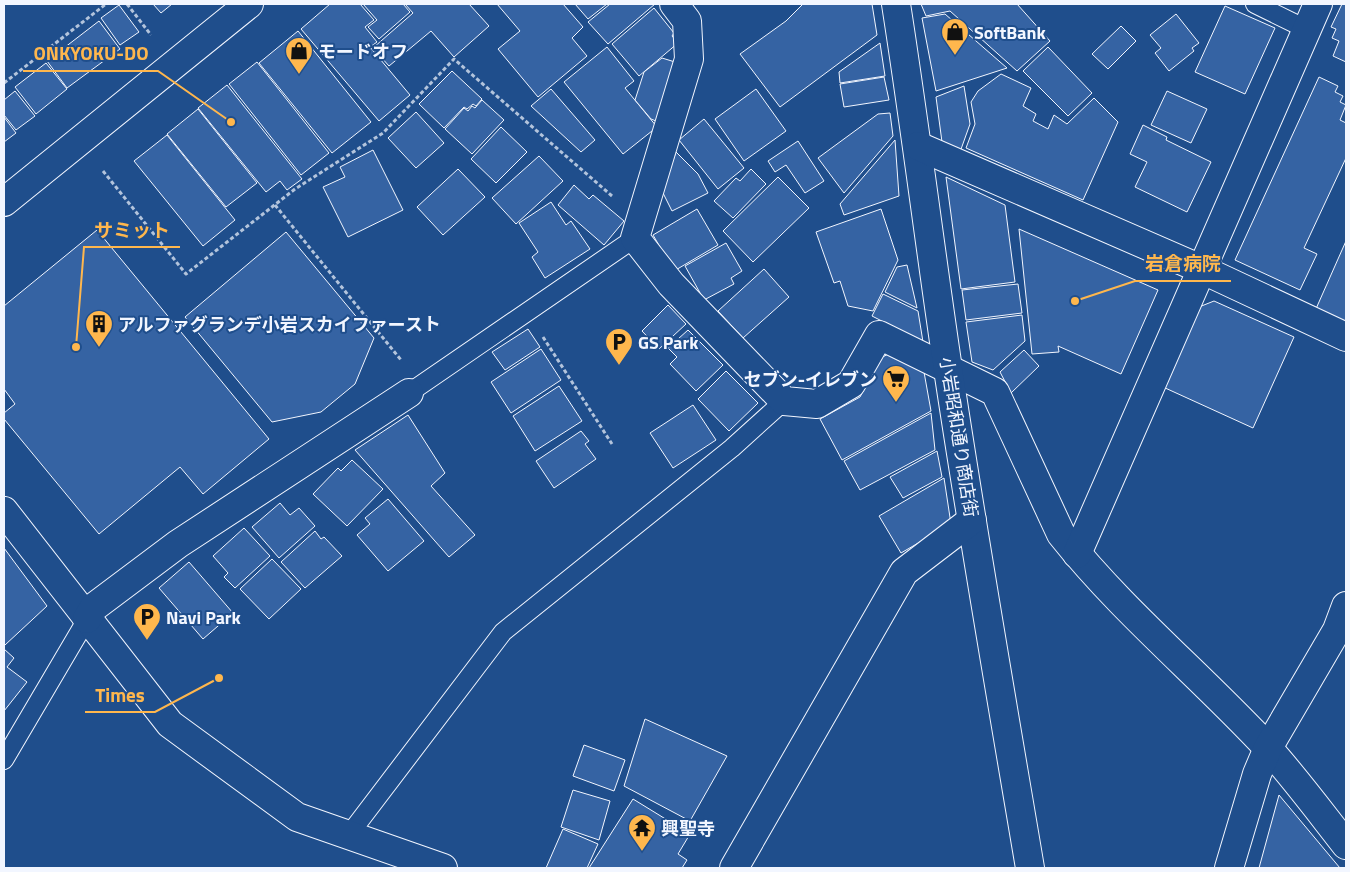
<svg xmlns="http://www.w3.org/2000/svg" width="1350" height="872" font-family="'Titillium Web','Noto Sans JP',sans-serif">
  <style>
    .building { fill: #3563a3; stroke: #f2f6ff }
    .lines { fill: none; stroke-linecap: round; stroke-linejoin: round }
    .service-casing { stroke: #f2f6ff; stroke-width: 20 }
    .minor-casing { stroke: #f2f6ff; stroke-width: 30 }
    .tertiary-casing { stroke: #f2f6ff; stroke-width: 30 }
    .path { stroke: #b3c4dc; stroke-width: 3; stroke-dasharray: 4 2.5; stroke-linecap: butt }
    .service { stroke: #1f4e8c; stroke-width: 18 }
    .minor { stroke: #1f4e8c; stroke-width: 28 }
    .tertiary { stroke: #1f4e8c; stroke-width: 28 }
    .labels { text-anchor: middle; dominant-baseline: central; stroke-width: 4; stroke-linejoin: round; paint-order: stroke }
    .poi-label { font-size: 18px; font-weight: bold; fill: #f2f6ff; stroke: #1f4e8c; text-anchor: start }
    .street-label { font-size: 18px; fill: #f2f6ff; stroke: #1f4e8c }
    .leader { fill: none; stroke: #ffb74d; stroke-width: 2 }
    .callout-dot { fill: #ffb74d; stroke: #1f4e8c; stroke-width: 2 }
    .callout-label { font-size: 19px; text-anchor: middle; font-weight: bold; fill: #ffb74d; stroke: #1f4e8c; stroke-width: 4; stroke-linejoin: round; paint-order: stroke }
  </style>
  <rect width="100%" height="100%" fill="#1f4e8c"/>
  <!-- building -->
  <g class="building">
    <path d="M153,4H172L161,13Z"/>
    <path d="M330,4H360L374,20L365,27L377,42L370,47L410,95L379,121L301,29Z"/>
    <path d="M363,4H403L410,12L379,39L368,27L377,20Z"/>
    <path d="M405,4H469L489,26L454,57L431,31L389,66L373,48L413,13Z"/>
    <path d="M497,4H563L583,27L572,38L587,56L538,97L498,49L520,31Z"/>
    <path d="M575,4H607L588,19Z"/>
    <path d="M610,4H655L608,44L588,22Z"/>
    <path d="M803,4H872L877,35L780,107L740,54L786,21Z"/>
    <path d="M921,4H1017L1050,41L1017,71L950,11L926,16Z"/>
    <path d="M1342,4H1346V62L1333,56L1339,41L1332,38L1336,29L1331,27Z"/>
    <path d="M119,5L139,32L120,45L101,18Z"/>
    <path d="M1225,6L1275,28L1245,94L1195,72Z"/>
    <path d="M654,8L674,33L672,36L678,43L639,76L612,44Z"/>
    <path d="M945,14L1007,68L936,91L922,18Z"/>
    <path d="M1176,14L1199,43L1192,48L1194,51L1169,71L1155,53L1161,48L1150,35Z"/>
    <path d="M99,21L120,49L67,88L47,61Z"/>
    <path d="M1121,26L1136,41L1108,69L1092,54Z"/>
    <path d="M298,31L371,122L332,153L259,63Z"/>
    <path d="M880,43L885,76L840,83L839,72Z"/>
    <path d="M607,47L634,81L625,88L657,127L623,154L564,82Z"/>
    <path d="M1048,47L1092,93L1068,116L1023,71Z"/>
    <path d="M662,58L675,62L656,121L651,119L635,100L644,72Z"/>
    <path d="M257,62L329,153L301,175L229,84Z"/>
    <path d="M46,63L67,89L36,114L15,87Z"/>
    <path d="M452,71L482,99L476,106L473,104L467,109L464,107L444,128L419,104Z"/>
    <path d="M1001,74L1031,88L1023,106L1036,114L1033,121L1048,129L1054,115L1067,124L1094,98L1118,122L1083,200L966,148L975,124L971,102L978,91Z"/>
    <path d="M884,77L889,100L844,107L840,84Z"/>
    <path d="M1319,77L1338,86L1335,92L1343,96L1340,102L1346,105L1340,120L1346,123V158L1304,248L1317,254L1300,290L1235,260Z"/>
    <path d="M227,85L302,179L287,190L280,181L266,192L198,108Z"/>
    <path d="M964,86L970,124L960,152L942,142L936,97Z"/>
    <path d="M551,89L595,140L581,152L531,106Z"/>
    <path d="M756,89L786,131L744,161L715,119Z"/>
    <path d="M15,91L35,116L16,130L4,115V100Z"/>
    <path d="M1167,91L1207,109L1191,143L1151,125Z"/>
    <path d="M482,100L504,120L472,154L445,129L464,108L468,111L472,106L475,108Z"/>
    <path d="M198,109L257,183L226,207L167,134Z"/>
    <path d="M416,112L444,143L416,168L388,138Z"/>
    <path d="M890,113L893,136L844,193L818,158L878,114Z"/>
    <path d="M4,117L16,133L4,142Z"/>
    <path d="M704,119L744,168L718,189L679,140Z"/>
    <path d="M1143,125L1167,137L1166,140L1211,162L1187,212L1135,187L1147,162L1130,154Z"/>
    <path d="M501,127L527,152L496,183L471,159Z"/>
    <path d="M167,135L235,220L203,246L134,161Z"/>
    <path d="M895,140L899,196L844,215L840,204Z"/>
    <path d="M798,141L824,181L805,193L786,165L775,172L768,161Z"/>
    <path d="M373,150L403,210L348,237L323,187L345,177L340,167Z"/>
    <path d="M676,152L698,174L708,193L672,211L662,191Z"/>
    <path d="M539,156L563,181L516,224L492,198Z"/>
    <path d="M458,169L485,197L443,235L417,207Z"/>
    <path d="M751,169L766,184L733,218L714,201L736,178L740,181Z"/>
    <path d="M778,177L809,208L753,262L723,231Z"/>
    <path d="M946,177L1005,205L1015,282L961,289Z"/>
    <path d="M574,185L589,199L593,195L624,221L604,245L558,205Z"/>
    <path d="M551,202L566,225L571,221L590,249L545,278L532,257L538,252L519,223Z"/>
    <path d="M697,209L718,245L674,271L653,235Z"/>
    <path d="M881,209L898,260L873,311L848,306L840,281L834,283L816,232Z"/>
    <path d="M1019,229L1158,290L1121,374L1058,346L1059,352L1032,354Z"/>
    <path d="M97,230L269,439L203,494L180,467L99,534L4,419V413L15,404L4,389V306Z"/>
    <path d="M286,232L374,338L355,384L321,412L272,422L185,317Z"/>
    <path d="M1346,241V325L1315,311Z"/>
    <path d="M726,243L742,271L731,278L734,284L704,300L685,266Z"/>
    <path d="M907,265L917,308L885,292L897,267Z"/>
    <path d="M764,269L789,297L743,338L718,311Z"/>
    <path d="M1018,284L1022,313L966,320L962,290Z"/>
    <path d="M883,294L918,311L923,342L872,316Z"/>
    <path d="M1214,301L1294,337L1253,428L1163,387L1199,307Z"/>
    <path d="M668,305L686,324L659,349L642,331Z"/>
    <path d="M1022,315L1025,341L993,370L972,362L966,322Z"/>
    <path d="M528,329L540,347L505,370L492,352Z"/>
    <path d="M688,330L723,365L696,391L670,364L677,357L668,348Z"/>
    <path d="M541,349L561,380L511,413L491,382Z"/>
    <path d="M1024,350L1039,366L1011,393L1000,372Z"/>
    <path d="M890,353L924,372L931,411L842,460L820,419L860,397L879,359Z"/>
    <path d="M726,371L758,403L729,431L698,399Z"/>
    <path d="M559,386L582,421L535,451L513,416Z"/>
    <path d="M693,405L716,440L673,468L650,433Z"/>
    <path d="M931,413L935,450L860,490L844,461Z"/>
    <path d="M408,415L445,473L431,486L475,535L449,557L355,450Z"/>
    <path d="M581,431L589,441L585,444L596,459L554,488L536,461Z"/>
    <path d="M937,451L942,477L903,498L890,477Z"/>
    <path d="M352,460L383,489L347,526L313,494L338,468L341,471Z"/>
    <path d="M944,478L951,524L901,553L879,516Z"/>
    <path d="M388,499L424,541L388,571L357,535L370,524L365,518Z"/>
    <path d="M280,503L290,515L299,508L315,526L279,558L252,527Z"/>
    <path d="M244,528L270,556L235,588L224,577L228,573L213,556Z"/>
    <path d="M315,531L321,539L324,537L342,556L305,588L281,562Z"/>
    <path d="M4,548L47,606L5,645L4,644Z"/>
    <path d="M272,559L301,589L269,619L240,589Z"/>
    <path d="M189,562L233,613L203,639L159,588Z"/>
    <path d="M4,649L14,658L7,667L27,682L4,711Z"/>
    <path d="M645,719L727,756L690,821L624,786Z"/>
    <path d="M584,745L625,760L614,791L573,776Z"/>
    <path d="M573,790L610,801L599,840L561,827Z"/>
    <path d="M1279,795L1340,868H1259Z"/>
    <path d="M633,799L690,834L678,854L687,860L682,868H589Z"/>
    <path d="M563,829L598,844L587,868H546Z"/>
  </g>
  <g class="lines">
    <defs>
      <g id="service">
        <path d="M1255,4L1306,29"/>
        <path d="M409,393L635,238"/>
        <path d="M4,760L87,619"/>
        <path d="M348,836L503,632L732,448L784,401"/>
      </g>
      <g id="minor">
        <path d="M674,4L687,21L689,59L635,238L671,284L784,401L817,404L851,384L879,335L995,392L1061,534C1122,611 1200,675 1267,747C1295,778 1320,812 1346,845"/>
        <path d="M896,4C915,125 930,248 948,369C973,536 1002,702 1030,868"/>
        <path d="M918,146L1201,269L1346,337"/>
        <path d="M4,511L170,724L297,817L443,868"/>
        <path d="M1077,554L1318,4"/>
        <path d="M87,619L94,607L178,544L409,393"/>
        <path d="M734,868L904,572L972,520"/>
      </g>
      <g id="tertiary">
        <path d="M4,202L249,4"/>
        <path d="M1229,868L1257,774L1268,748L1337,630L1346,606"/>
      </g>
    </defs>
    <!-- service casing -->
    <use href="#service" class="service-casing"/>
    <!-- minor casing -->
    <use href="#minor" class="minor-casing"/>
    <!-- tertiary casing -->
    <use href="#tertiary" class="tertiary-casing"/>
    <!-- path -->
    <g class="path">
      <path d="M127,4L151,35"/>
      <path d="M4,83L106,4"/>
      <path d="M103,171L186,274L295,189L383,133L454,59L612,196"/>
      <path d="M275,205L401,360"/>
      <path d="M543,337L612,444"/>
    </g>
    <!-- service -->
    <use href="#service" class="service"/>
    <!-- minor -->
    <use href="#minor" class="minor"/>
    <!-- tertiary -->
    <use href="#tertiary" class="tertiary"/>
  </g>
  <!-- icons -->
  <defs>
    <symbol id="shop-pin" viewBox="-11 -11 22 30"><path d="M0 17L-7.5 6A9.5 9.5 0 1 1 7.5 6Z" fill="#ffb74d" stroke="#1f4e8c"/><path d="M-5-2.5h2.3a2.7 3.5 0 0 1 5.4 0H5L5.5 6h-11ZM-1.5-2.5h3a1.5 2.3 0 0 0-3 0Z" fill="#111"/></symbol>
    <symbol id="building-pin" viewBox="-11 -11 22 30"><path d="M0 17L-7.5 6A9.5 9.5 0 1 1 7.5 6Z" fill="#ffb74d" stroke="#1f4e8c"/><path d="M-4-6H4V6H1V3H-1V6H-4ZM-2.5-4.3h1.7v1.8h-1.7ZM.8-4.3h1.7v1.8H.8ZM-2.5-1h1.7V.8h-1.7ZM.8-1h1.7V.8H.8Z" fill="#111"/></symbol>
    <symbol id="parking-pin" viewBox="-11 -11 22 30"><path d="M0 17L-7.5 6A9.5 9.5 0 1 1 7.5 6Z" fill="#ffb74d" stroke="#1f4e8c"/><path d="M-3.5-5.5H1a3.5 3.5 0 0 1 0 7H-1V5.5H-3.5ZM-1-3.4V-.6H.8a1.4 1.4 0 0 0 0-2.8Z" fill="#111"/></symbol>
    <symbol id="supermarket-pin" viewBox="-11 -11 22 30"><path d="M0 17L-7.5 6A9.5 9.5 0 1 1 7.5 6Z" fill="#ffb74d" stroke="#1f4e8c"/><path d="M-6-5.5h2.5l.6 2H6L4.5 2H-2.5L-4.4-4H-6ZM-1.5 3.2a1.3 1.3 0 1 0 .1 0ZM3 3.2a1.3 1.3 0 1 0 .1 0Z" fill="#111"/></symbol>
    <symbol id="temple-pin" viewBox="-11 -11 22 30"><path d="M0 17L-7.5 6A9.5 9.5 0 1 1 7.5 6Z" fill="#ffb74d" stroke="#1f4e8c"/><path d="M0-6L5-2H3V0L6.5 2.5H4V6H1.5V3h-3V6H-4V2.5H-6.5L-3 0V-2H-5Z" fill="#111"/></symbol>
  </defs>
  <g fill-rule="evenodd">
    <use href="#shop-pin" x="939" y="16" width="32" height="43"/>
    <use href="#shop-pin" x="283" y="35" width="32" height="43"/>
    <use href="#building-pin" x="83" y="308" width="32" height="43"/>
    <use href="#parking-pin" x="603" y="326" width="32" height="43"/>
    <use href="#supermarket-pin" x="880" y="363" width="32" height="43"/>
    <use href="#parking-pin" x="131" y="601" width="32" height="43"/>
    <use href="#temple-pin" x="626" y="812" width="32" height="43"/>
  </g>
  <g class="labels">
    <!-- poi labels -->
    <g class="poi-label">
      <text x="974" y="32">SoftBank</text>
      <text x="318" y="51">モードオフ</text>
      <text x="118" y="324">アルファグランデ小岩スカイファースト</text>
      <text x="638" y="342">GS Park</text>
      <text x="877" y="379" text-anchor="end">セブン-イレブン</text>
      <text x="166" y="617">Navi Park</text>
      <text x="661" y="828">興聖寺</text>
    </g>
    <!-- street labels -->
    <g class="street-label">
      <text transform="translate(959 437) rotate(81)">小岩昭和通り商店街</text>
    </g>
  </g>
  <!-- callouts -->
  <path class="leader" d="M231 122L158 71H23M76 347L84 247H180M1075 301L1135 281H1231M219 678L155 712H85"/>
  <g class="callout-dot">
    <circle cx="231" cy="122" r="5"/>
    <circle cx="76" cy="347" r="5"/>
    <circle cx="1075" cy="301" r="5"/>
    <circle cx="219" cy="678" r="5"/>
  </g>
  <g class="callout-label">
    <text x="91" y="60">ONKYOKU-DO</text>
    <text x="132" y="237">サミット</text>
    <text x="1183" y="270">岩倉病院</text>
    <text x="120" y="702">Times</text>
  </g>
  <!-- border -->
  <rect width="1350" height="872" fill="none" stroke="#f2f6ff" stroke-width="10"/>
</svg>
